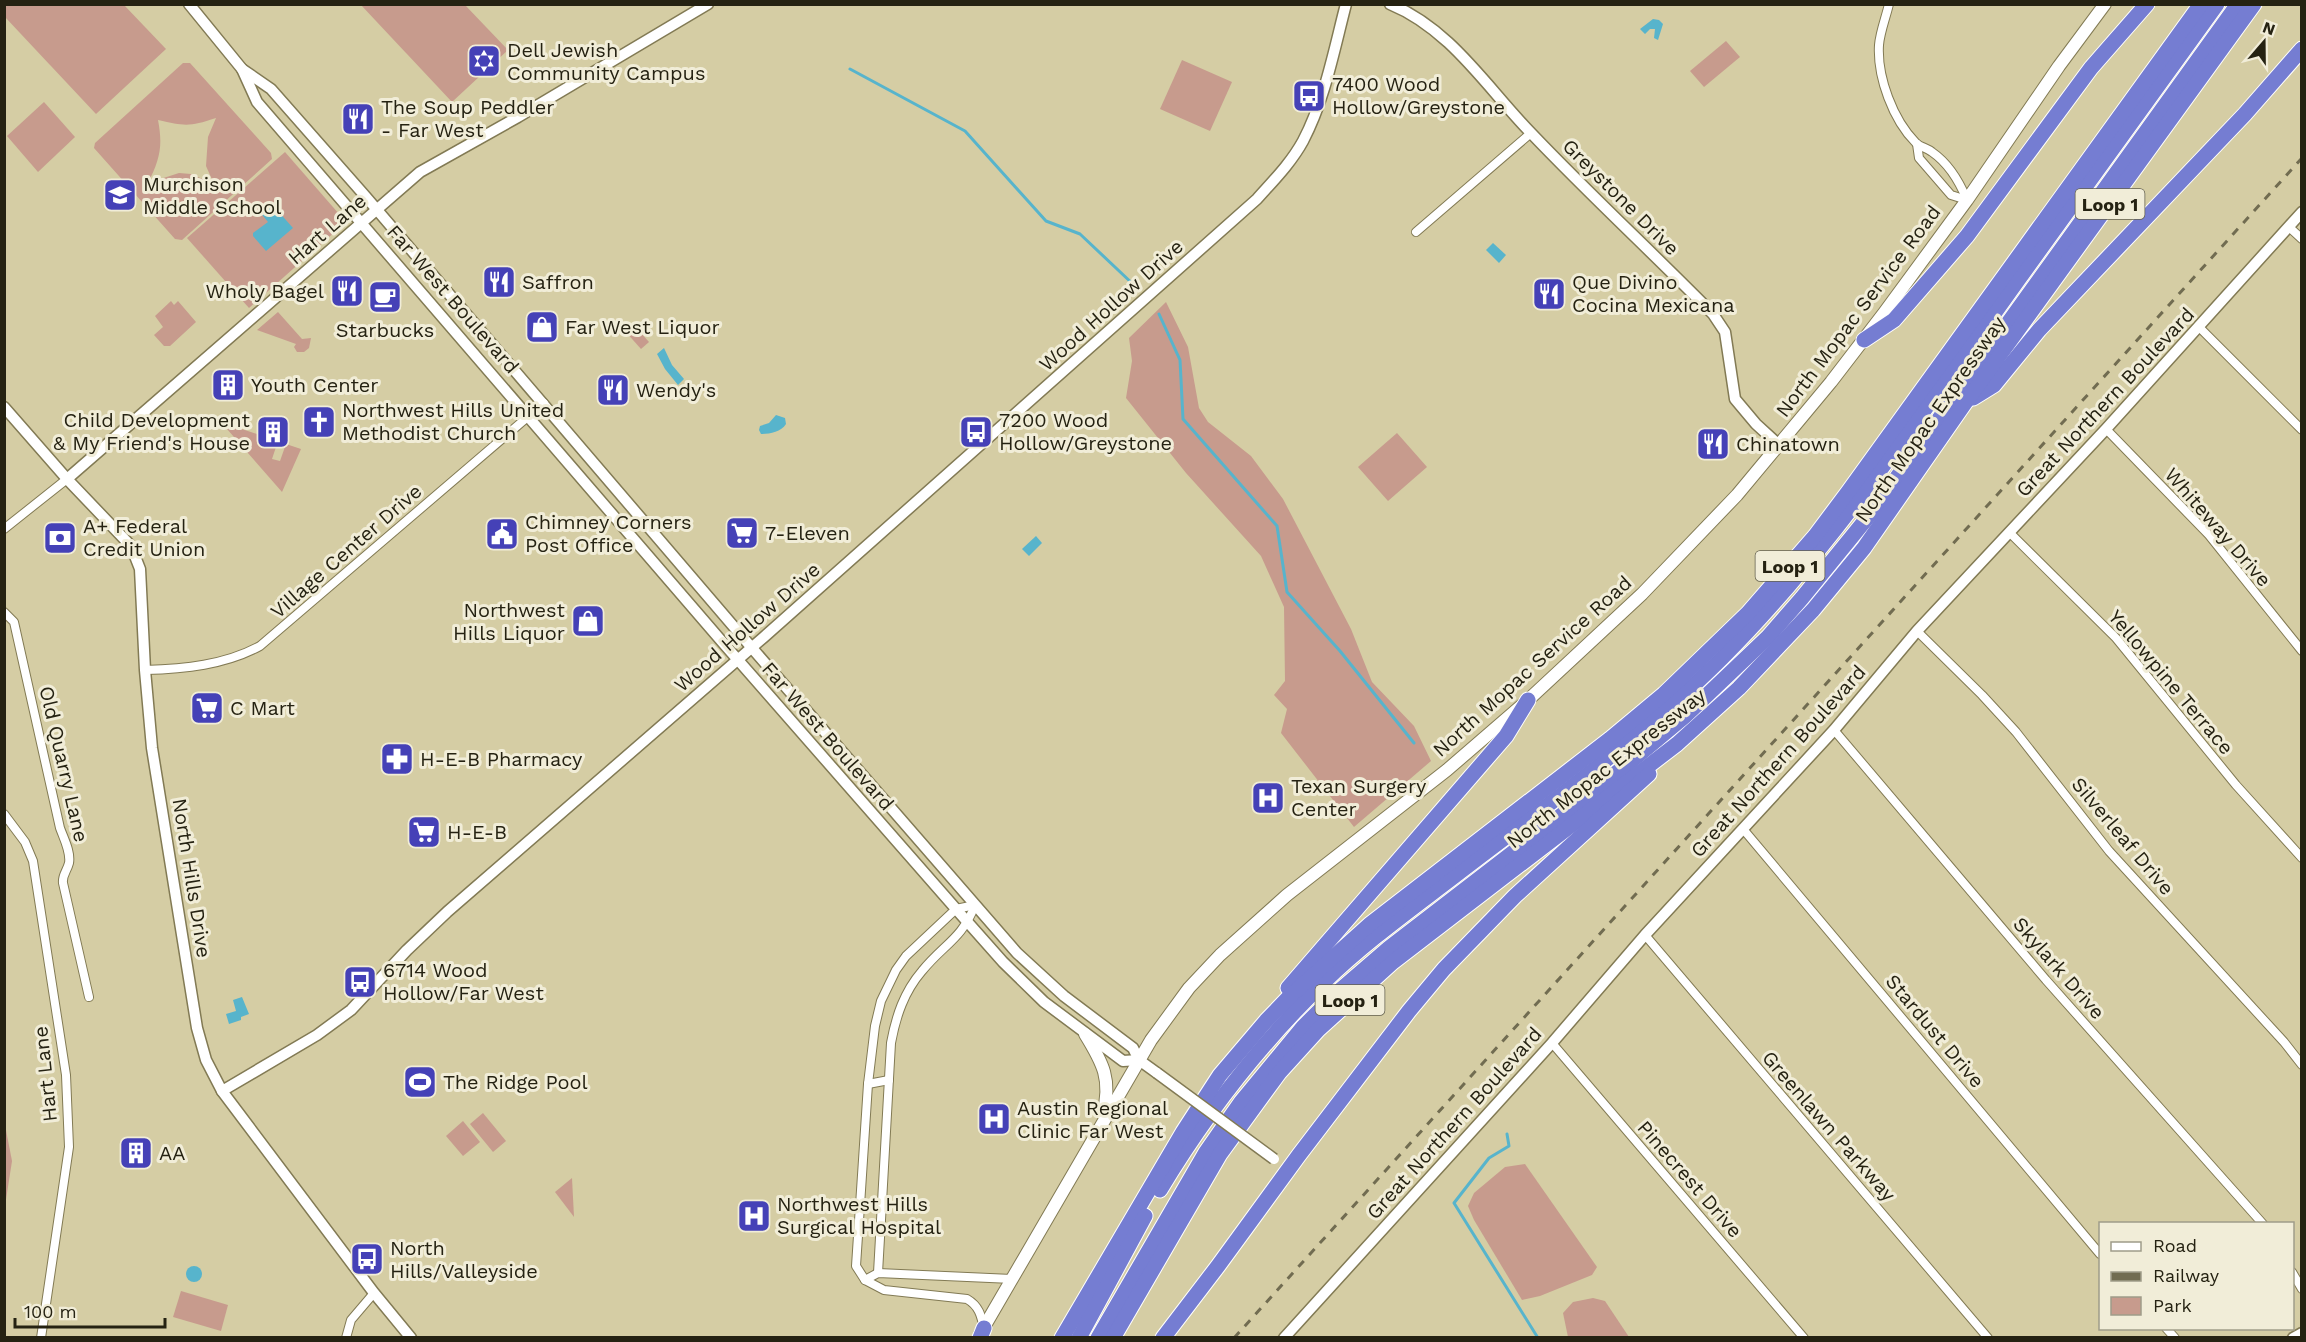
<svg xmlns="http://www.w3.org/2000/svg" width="2306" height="1342" font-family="'Work Sans',sans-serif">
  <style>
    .green { fill: #c79b8d; fill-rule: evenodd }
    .water { fill: #57b4cc }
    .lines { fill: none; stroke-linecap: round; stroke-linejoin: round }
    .stream { stroke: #57b4cc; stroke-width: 3 }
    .minor-casing { stroke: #827a54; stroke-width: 10 }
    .tertiary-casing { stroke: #827a54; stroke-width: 13 }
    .secondary-casing { stroke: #827a54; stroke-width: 14 }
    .motorway-casing { stroke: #fff; stroke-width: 17 }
    .minor { stroke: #fff; stroke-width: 8 }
    .tertiary { stroke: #fff; stroke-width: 10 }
    .secondary { stroke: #fff; stroke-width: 12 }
    .motorway { stroke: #757dd2; stroke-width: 15 }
    .rail { stroke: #716c51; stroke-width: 3; stroke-dasharray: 8 8; stroke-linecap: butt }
    .tertiary-bridge-casing { stroke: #827a54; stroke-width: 13; stroke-linecap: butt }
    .tertiary-bridge { stroke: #fff; stroke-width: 10 }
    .labels { text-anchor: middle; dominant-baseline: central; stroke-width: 6; stroke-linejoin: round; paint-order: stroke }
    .shield { fill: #f1edd8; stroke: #625f4d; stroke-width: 1.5 }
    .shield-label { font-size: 18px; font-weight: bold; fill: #252212 }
    .poi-label { font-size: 20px; fill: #252212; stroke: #f1edd8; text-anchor: start }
    .street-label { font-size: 20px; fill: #252212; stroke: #f1edd8 }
  </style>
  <rect width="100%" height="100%" fill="#d5cda4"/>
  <!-- green -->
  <g class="green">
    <path d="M5,4L124,5L166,49L96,114L5,17Z"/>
    <path d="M361,5H465L508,50L452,102Z"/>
    <path d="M1726,41L1740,57L1704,87L1690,71Z"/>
    <path d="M1182,60L1232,82L1210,131L1160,109Z"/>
    <path d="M183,63H190L271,153L272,159L182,240L175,239L94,148L95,143ZM216,118L208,137L206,166L214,184L191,174L179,173L148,183C160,159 163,146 158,120C185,126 189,127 216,118Z"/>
    <path d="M44,102L75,137L38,172L7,136Z"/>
    <path d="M285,152L346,222L249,308L187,238Z"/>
    <path d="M171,301L174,305L178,301L196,322L170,346H164L154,335L163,327L155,316Z"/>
    <path d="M1166,302L1188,347L1199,408L1208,422L1251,456L1283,499L1351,629L1372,682L1414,726L1431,761L1354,827L1281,733L1287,709L1274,695L1285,681L1284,607L1261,556L1186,473L1126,398L1132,361L1129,338Z"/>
    <path d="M278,312L302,339L311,338L309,348L304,352H297L294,347L296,344L257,330Z"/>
    <path d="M633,324L649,342L641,349L625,331Z"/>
    <path d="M230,425L278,441L272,459L280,461L286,444L301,449L282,492L227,429Z"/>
    <path d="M1397,433L1427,467L1388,501L1358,467Z"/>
    <path d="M483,1113L506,1141L493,1152L470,1124Z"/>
    <path d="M463,1121L480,1142L463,1156L446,1136Z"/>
    <path d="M5,1125L12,1161L5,1206Z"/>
    <path d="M1525,1164L1597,1267L1592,1275L1540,1296L1522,1300L1474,1220L1468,1206L1474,1193L1505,1167Z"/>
    <path d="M572,1178L574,1217L555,1192Z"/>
    <path d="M181,1291L228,1305L221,1331L173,1317Z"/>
    <path d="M1593,1298L1605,1301L1629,1337H1568L1563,1313L1573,1302Z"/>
  </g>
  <!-- water -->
  <g class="water">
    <path d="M1653,19L1659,20L1663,24L1658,40L1654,38L1655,29H1650L1645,34L1640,29Z"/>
    <path d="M270,202L293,228L266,251L253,236V233L268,222L259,211Z"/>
    <path d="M1493,243L1506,255L1499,263L1486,250Z"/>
    <path d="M664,348L672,365L684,379L678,385L665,369L657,354Z"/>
    <path d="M776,415L785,418L786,424C781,432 770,434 761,434L759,430L760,426L769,423Z"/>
    <path d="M1036,536L1042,543L1029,556L1022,549Z"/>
    <path d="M242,997L249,1014L241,1017V1020L229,1024L226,1014L236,1011L233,1000Z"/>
    <circle cx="194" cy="1274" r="8"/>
  </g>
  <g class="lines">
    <!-- stream -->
    <g class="stream">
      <path d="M850,69L965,131L1046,221L1080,234L1135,286"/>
      <path d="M1159,314L1180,360L1183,419L1277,526L1287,592L1340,651L1414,743"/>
      <path d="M1507,1134L1509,1146L1489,1158L1454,1203L1538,1338"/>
    </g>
    <defs>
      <g id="minor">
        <path d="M1889,4C1886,17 1880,32 1879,45C1877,77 1893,120 1916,143C1920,147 1927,148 1932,152C1948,163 1960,183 1967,200"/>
        <path d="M1917,144L1919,158L1951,195L1967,200"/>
        <path d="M2289,227L2302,239"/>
        <path d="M1416,232L1531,133"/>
        <path d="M2199,327L2302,430"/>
        <path d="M2106,429L2209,535L2302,651"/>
        <path d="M4,529L67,479"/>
        <path d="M2010,533L2116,638L2236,785L2302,858"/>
        <path d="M4,612L14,622L60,828C64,839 71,852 69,863C67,871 62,875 63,883L89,997"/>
        <path d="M1917,631L1982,695L2016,732L2109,851L2284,1042L2302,1065"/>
        <path d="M145,670C184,669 225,665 260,646L544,403"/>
        <path d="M1834,730L2046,980L2263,1224"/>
        <path d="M4,814L25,842L33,861L66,1075L69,1147L41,1338"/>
        <path d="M1743,829L2100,1254"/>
        <path d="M975,905L956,909L906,956L896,970L881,1001L875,1026L868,1084L856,1266L865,1280L884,1290L967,1299C979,1306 981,1315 984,1328"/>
        <path d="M1645,935L1988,1338"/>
        <path d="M1552,1043L1804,1338"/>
        <path d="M868,1084L889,1080"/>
        <path d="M2292,1272L2302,1289"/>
        <path d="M878,1273L891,1043C896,1016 904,992 922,971C944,944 962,939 975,905"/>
        <path d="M865,1280L878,1273L1012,1279"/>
        <path d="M2166,1328L2175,1338"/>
        <path d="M346,1338L351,1320L374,1293"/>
      </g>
      <g id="tertiary">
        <path d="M189,4L242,69L271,89L366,197L752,648L1017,953L1064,996L1133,1048L1139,1060L1157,1073"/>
        <path d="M1390,4C1451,29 1487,88 1531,133C1590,195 1653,253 1713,314L1725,332L1735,399L1756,424L1779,445"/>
        <path d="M242,69L257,102L724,644L956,909L1003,962L1044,1002L1123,1061L1139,1060"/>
        <path d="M4,407L67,479L131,546L140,569L145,670L152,748L197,1028L206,1060L222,1091L374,1293L411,1338"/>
        <path d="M67,479L420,172L518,117L708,4"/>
        <path d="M222,1091L317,1035L351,1010L407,950L447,912L764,637L1257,199C1273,181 1291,163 1303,141C1325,99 1334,50 1346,4"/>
        <path d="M1284,1338L1552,1043L1645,935L1834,730L1917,631L2106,429L2302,212"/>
        <path d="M2293,1338L2302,1333"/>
      </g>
      <g id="secondary">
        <path d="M1085,1034C1103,1063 1112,1080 1103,1114"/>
        <path d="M980,1334L1151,1040L1189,988L1220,955L1287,895L1447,770L1528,700L1642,594L1737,495L1831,382L1884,313L1967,200L2059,66L2105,4"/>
      </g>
      <g id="motorway">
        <path d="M1864,340L1894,320L1967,236L2091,68L2147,4"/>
        <path d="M1973,398L1994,385L2039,330L2245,114L2302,49"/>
        <path d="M1288,988L1506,736L1528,700"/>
        <path d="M1160,1190C1205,1115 1260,1044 1324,982C1362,945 1406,913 1448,881C1541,809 1639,741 1722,658C1814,566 1887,461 1963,357C2047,239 2132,122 2217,4"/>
        <path d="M980,1338L984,1328"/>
        <path d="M1062,1338L1183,1132L1220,1075L1266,1021L1290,996L1369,925L1610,739L1664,694L1748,613L1815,536L1848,492L2201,4"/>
        <path d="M1079,1338L1145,1216"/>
        <path d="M1098,1338L1206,1152L1241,1102L1303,1027L1338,992L1389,948L1629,763L1684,717L1768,637L1802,598L1872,512L2238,4"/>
        <path d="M1113,1338L1220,1154L1279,1073L1318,1030L1393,962L1677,744L1739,688L1813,610L1864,548L1965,403L2254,4"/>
        <path d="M1163,1338L1218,1266L1299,1155L1409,1011L1444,969L1515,896L1649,774"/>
      </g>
    </defs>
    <!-- minor casing -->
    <use href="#minor" class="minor-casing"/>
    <!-- tertiary casing -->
    <use href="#tertiary" class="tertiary-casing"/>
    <!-- secondary casing -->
    <use href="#secondary" class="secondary-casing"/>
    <!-- motorway casing -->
    <use href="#motorway" class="motorway-casing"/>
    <!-- minor -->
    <use href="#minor" class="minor"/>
    <!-- tertiary -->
    <use href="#tertiary" class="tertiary"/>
    <!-- secondary -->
    <use href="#secondary" class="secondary"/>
    <!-- motorway -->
    <use href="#motorway" class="motorway"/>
    <!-- rail -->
    <path class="rail" d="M1234,1338L2302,158"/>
    <defs>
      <path id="tertiary-bridge" d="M1157,1073L1274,1159"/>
    </defs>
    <!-- tertiary-bridge casing -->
    <use href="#tertiary-bridge" class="tertiary-bridge-casing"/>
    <!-- tertiary-bridge -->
    <use href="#tertiary-bridge" class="tertiary-bridge"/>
  </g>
  <!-- icons -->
  <defs>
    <symbol id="synagogue-square" viewBox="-11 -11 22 22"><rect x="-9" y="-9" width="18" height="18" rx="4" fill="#4541b7" stroke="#f1edd8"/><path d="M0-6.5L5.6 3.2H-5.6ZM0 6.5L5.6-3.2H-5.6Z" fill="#fff"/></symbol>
    <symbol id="bus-square" viewBox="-11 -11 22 22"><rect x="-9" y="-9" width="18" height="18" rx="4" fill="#4541b7" stroke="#f1edd8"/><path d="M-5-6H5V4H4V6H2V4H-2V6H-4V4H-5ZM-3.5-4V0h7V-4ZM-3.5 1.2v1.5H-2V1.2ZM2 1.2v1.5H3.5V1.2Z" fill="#fff"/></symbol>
    <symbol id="restaurant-square" viewBox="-11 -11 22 22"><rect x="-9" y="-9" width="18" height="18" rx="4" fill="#4541b7" stroke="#f1edd8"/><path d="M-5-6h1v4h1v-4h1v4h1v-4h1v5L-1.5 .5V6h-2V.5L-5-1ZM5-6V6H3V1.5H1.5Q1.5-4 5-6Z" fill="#fff"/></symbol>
    <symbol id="school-square" viewBox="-11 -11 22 22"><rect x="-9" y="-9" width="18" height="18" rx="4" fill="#4541b7" stroke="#f1edd8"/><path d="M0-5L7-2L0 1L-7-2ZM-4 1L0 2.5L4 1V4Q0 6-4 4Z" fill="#fff"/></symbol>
    <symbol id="cafe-square" viewBox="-11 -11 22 22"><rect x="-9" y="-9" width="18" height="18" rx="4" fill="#4541b7" stroke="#f1edd8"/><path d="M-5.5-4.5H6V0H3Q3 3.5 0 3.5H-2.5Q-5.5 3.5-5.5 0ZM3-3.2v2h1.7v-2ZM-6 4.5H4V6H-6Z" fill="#fff"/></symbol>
    <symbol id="shop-square" viewBox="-11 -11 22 22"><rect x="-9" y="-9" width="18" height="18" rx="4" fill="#4541b7" stroke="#f1edd8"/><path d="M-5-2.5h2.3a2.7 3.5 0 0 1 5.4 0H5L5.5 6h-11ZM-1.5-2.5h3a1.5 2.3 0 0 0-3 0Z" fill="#fff"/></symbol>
    <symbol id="building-square" viewBox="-11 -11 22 22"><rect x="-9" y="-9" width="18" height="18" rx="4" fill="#4541b7" stroke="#f1edd8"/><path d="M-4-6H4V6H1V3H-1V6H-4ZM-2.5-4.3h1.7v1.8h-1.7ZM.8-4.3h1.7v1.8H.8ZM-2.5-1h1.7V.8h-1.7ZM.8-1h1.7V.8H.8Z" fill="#fff"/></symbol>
    <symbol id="church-square" viewBox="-11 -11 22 22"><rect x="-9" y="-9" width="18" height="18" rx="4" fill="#4541b7" stroke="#f1edd8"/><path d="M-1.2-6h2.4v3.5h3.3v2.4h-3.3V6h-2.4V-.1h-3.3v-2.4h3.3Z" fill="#fff"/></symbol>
    <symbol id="supermarket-square" viewBox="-11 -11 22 22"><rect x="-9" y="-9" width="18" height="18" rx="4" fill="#4541b7" stroke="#f1edd8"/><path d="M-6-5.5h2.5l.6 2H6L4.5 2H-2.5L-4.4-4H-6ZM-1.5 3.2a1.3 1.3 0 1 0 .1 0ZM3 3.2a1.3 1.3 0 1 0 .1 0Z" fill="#fff"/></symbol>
    <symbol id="civic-square" viewBox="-11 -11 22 22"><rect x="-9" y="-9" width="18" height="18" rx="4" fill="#4541b7" stroke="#f1edd8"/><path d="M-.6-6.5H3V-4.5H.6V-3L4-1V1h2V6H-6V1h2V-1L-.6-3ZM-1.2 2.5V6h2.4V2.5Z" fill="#fff"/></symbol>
    <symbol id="bank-square" viewBox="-11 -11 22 22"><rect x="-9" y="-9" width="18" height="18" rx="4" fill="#4541b7" stroke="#f1edd8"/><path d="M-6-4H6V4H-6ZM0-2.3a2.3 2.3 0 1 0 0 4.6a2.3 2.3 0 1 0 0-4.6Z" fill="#fff"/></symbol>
    <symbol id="pharmacy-square" viewBox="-11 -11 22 22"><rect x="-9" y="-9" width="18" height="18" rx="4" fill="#4541b7" stroke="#f1edd8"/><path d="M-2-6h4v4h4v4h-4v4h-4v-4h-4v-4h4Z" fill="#fff"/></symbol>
    <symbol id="hospital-square" viewBox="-11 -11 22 22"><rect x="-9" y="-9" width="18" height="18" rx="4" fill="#4541b7" stroke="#f1edd8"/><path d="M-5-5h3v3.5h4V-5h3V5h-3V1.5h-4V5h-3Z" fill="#fff"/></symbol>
    <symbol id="stadium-square" viewBox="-11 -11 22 22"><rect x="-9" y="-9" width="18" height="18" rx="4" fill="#4541b7" stroke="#f1edd8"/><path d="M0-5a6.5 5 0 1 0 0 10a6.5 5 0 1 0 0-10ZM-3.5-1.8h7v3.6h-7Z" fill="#fff"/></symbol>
  </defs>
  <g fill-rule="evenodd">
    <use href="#synagogue-square" x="465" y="42" width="38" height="38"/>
    <use href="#bus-square" x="1290" y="77" width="38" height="38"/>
    <use href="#restaurant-square" x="339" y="100" width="38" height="38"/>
    <use href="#school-square" x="101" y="176" width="38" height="38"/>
    <use href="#restaurant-square" x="480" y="263" width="38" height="38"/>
    <use href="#restaurant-square" x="328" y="272" width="38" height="38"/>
    <use href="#restaurant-square" x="1530" y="275" width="38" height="38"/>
    <use href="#cafe-square" x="366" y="278" width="38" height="38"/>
    <use href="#shop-square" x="523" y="308" width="38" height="38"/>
    <use href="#building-square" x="209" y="366" width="38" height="38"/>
    <use href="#restaurant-square" x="594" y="371" width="38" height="38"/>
    <use href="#church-square" x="300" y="403" width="38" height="38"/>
    <use href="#building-square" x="254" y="413" width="38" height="38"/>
    <use href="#bus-square" x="957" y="413" width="38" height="38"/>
    <use href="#restaurant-square" x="1694" y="425" width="38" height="38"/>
    <use href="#supermarket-square" x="723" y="514" width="38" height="38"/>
    <use href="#civic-square" x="483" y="515" width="38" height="38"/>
    <use href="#bank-square" x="41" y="519" width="38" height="38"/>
    <use href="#shop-square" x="569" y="602" width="38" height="38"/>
    <use href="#supermarket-square" x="188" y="689" width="38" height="38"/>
    <use href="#pharmacy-square" x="378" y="740" width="38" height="38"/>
    <use href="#hospital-square" x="1249" y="779" width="38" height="38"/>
    <use href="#supermarket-square" x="405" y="813" width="38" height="38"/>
    <use href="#bus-square" x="341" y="963" width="38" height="38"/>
    <use href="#stadium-square" x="401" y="1063" width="38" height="38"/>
    <use href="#hospital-square" x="975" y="1100" width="38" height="38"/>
    <use href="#building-square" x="117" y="1134" width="38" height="38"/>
    <use href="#hospital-square" x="735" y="1197" width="38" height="38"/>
    <use href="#bus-square" x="348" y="1240" width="38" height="38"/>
  </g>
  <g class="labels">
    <!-- shield labels -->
    <g class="shield">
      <rect x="2075.5" y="189" width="69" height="30" rx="4.5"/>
      <rect x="1755.5" y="551" width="69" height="30" rx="4.5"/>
      <rect x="1315.5" y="985" width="69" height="30" rx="4.5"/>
    </g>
    <g class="shield-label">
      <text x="2110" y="204">Loop 1</text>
      <text x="1790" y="566">Loop 1</text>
      <text x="1350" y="1000">Loop 1</text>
    </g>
    <!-- poi labels -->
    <g class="poi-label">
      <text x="507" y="50">Dell Jewish<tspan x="507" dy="23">Community Campus</tspan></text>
      <text x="1332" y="84">7400 Wood<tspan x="1332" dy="23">Hollow/Greystone</tspan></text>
      <text x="381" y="107">The Soup Peddler<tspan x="381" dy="23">- Far West</tspan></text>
      <text x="143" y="184">Murchison<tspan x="143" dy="23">Middle School</tspan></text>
      <text x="522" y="282">Saffron</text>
      <text x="1572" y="282">Que Divino<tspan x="1572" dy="23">Cocina Mexicana</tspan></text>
      <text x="324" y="291" text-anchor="end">Wholy Bagel</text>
      <text x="565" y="327">Far West Liquor</text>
      <text x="385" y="330" text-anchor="middle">Starbucks</text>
      <text x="251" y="385">Youth Center</text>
      <text x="636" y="390">Wendy's</text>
      <text x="342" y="410">Northwest Hills United<tspan x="342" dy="23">Methodist Church</tspan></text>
      <text x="250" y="420" text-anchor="end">Child Development<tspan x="250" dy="23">&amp; My Friend's House</tspan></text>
      <text x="999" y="420">7200 Wood<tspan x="999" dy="23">Hollow/Greystone</tspan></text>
      <text x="1736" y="444">Chinatown</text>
      <text x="525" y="522">Chimney Corners<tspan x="525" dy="23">Post Office</tspan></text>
      <text x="83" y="526">A+ Federal<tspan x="83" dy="23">Credit Union</tspan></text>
      <text x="765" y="533">7-Eleven</text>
      <text x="565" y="610" text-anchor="end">Northwest<tspan x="565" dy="23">Hills Liquor</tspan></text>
      <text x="230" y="708">C Mart</text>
      <text x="420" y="759">H-E-B Pharmacy</text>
      <text x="1291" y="786">Texan Surgery<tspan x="1291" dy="23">Center</tspan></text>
      <text x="447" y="832">H-E-B</text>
      <text x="383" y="970">6714 Wood<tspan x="383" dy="23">Hollow/Far West</tspan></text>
      <text x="443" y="1082">The Ridge Pool</text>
      <text x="1017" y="1108">Austin Regional<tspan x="1017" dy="23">Clinic Far West</tspan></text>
      <text x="159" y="1153">AA</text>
      <text x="777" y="1204">Northwest Hills<tspan x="777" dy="23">Surgical Hospital</tspan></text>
      <text x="390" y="1248">North<tspan x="390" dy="23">Hills/Valleyside</tspan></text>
    </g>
    <!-- street labels -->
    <g class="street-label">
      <text transform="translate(1621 197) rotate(45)">Greystone Drive</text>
      <text transform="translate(327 229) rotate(-41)">Hart Lane</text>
      <text transform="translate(453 299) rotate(49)">Far West Boulevard</text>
      <text transform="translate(1111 305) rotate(-42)">Wood Hollow Drive</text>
      <text transform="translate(1858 311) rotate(-53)">North Mopac Service Road</text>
      <text transform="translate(2105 402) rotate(-47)">Great Northern Boulevard</text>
      <text transform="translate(1930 419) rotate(-55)">North Mopac Expressway</text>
      <text transform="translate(2218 527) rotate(49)">Whiteway Drive</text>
      <text transform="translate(346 551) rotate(-41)">Village Center Drive</text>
      <text transform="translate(747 627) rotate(-41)">Wood Hollow Drive</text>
      <text transform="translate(1532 666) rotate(-42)">North Mopac Service Road</text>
      <text transform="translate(2171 682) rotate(50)">Yellowpine Terrace</text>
      <text transform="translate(828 736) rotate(49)">Far West Boulevard</text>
      <text transform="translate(1778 761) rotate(-48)">Great Northern Boulevard</text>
      <text transform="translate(64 764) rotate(77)">Old Quarry Lane</text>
      <text transform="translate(1606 768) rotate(-38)">North Mopac Expressway</text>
      <text transform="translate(2123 836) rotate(50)">Silverleaf Drive</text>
      <text transform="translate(192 878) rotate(81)">North Hills Drive</text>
      <text transform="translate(2059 968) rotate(49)">Skylark Drive</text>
      <text transform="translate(1935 1031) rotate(50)">Stardust Drive</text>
      <text transform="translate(45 1074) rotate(-96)">Hart Lane</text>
      <text transform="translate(1454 1123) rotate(-48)">Great Northern Boulevard</text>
      <text transform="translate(1829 1126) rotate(49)">Greenlawn Parkway</text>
      <text transform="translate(1690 1179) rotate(49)">Pinecrest Drive</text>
    </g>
  </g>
  <!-- border -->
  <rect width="2306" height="1342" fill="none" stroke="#252212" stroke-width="12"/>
  <!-- legend -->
  <rect x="2099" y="1222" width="195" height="108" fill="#f1edd8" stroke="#9f9c89" stroke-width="1.5"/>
  <rect x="2111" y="1242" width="30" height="9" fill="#ffffff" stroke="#9f9c89" stroke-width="1.5"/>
  <text x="2153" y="1252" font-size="18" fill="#252212">Road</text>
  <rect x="2111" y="1272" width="30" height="9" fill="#716c51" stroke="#9f9c89" stroke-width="1.5"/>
  <text x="2153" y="1282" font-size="18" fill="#252212">Railway</text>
  <rect x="2111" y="1297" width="30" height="18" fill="#c79b8d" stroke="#9f9c89" stroke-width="1.5"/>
  <text x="2153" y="1312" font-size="18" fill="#252212">Park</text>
  <!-- north arrow -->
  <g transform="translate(2264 42) rotate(20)" stroke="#f1edd8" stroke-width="4.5" paint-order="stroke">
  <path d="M0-4.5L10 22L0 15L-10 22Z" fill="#252212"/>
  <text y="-9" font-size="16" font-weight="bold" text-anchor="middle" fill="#252212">N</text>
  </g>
  <!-- scale -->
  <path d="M15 1318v9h150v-9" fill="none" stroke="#252212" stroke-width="3"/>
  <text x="24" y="1318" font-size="18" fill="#252212" stroke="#f1edd8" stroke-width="4.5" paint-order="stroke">100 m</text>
</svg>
